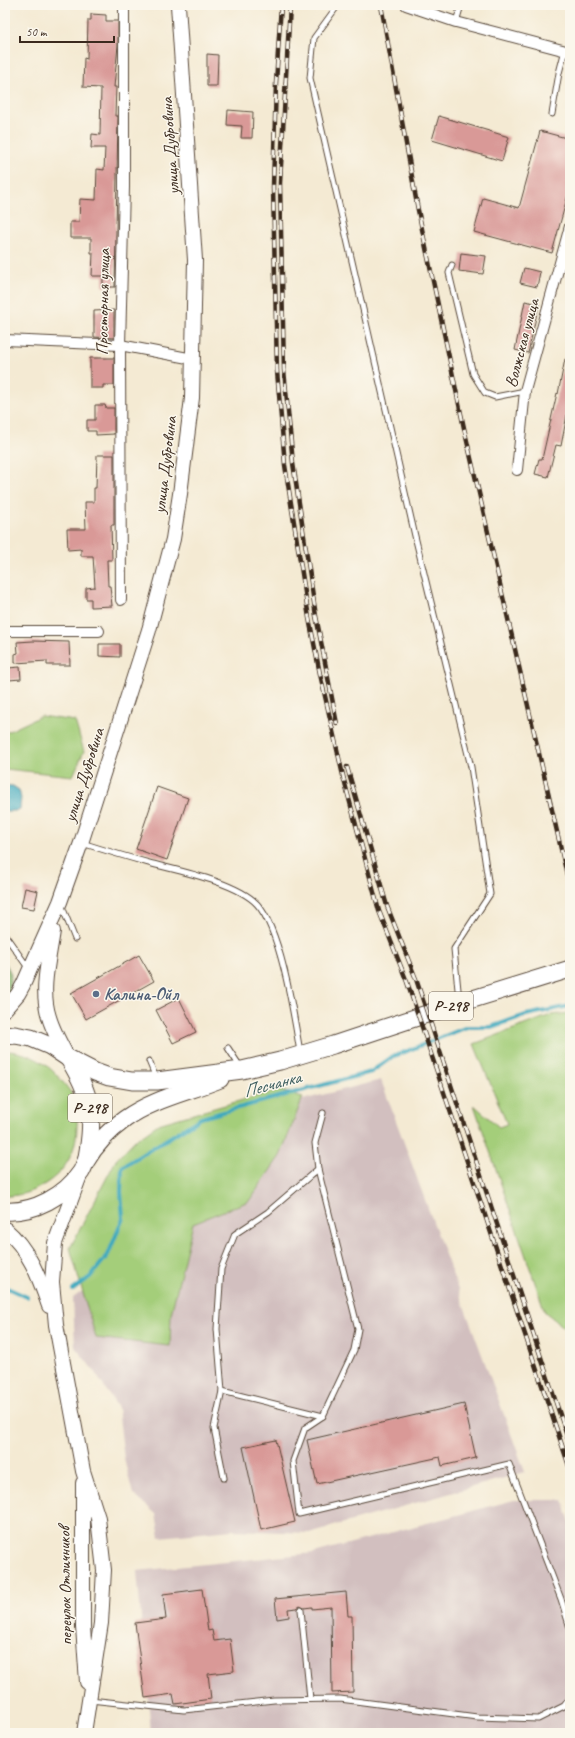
<svg xmlns="http://www.w3.org/2000/svg" width="575" height="1738" font-family="Caveat,sans-serif">
  <style>
    .industrial { fill: #d2bfbf }
    .green { fill: #a4ce7a; stroke: #707c4c }
    .forest { fill: #83b16a; stroke: #5f6e44 }
    .water { fill: #3ea9be; stroke: #3c6a6e }
    .lines { fill: none; stroke-linecap: round; stroke-linejoin: round }
    .stream { stroke: #3ea9be; stroke-width: 4 }
    .building { fill: #d99997 }
    .service-casing { stroke: #574739; stroke-width: 7 }
    .minor-casing { stroke: #574739; stroke-width: 12 }
    .secondary-casing { stroke: #574739; stroke-width: 16 }
    .trunk-casing { stroke: #574739; stroke-width: 19 }
    .service { stroke: #fff; stroke-width: 5 }
    .minor { stroke: #fff; stroke-width: 10 }
    .secondary { stroke: #fff; stroke-width: 14 }
    .trunk { stroke: #fff; stroke-width: 17 }
    .rail-casing { stroke: #3b2a1e; stroke-width: 4.5 }
    .rail { stroke: #fbf7ec; stroke-width: 3; stroke-dasharray: 9; stroke-linecap: butt }
    .service-dot { fill: #5c6f8a; stroke: #fbf7ec; stroke-width: 1.5 }
    .labels { text-anchor: middle; dominant-baseline: central; stroke-width: 3; stroke-linejoin: round; paint-order: stroke }
    .shield { fill: #fbf7ec; stroke: #75685c; stroke-width: 1 }
    .shield-label { font-size: 16px; font-weight: bold; fill: #3b2a1e }
    .street-label { font-size: 17px; fill: #3b2a1e; stroke: #fbf7ec }
    .service-label { font-size: 17px; font-weight: bold; fill: #4e5e75; stroke: #fbf7ec; text-anchor: start }
    .water-label { font-size: 18px; font-style: italic; fill: #3c5d5e; stroke: #fbf7ec }
  </style>
  <rect width="100%" height="100%" fill="#fbf7ec"/>
  <filter id="ink" filterUnits="userSpaceOnUse"><feTurbulence type="fractalNoise" baseFrequency=".025" numOctaves="2"/><feDisplacementMap in="SourceGraphic" scale="8" xChannelSelector="R" yChannelSelector="G"/><feConvolveMatrix kernelMatrix="1 2 1 2 8 2 1 2 1" color-interpolation-filters="sRGB"/></filter>
  <filter id="wash" filterUnits="userSpaceOnUse"><feTurbulence type="fractalNoise" baseFrequency=".012" numOctaves="4" result="noise"/><feDisplacementMap in="SourceGraphic" scale="16" xChannelSelector="R" yChannelSelector="G"/><feGaussianBlur stdDeviation="0.9" result="paint"/><feColorMatrix in="noise" values="0 0 0 0 0 0 0 0 0 0 0 0 0 0 0 0 0 1.4 0 .05"/><feComposite in="paint" operator="in"/></filter>
  <g filter="url(#wash)">
    <rect width="100%" height="100%" fill="#f4ead3"/>
    <!-- industrial -->
    <g class="industrial">
      <path d="M381,1080L525,1472L309,1533L232,1530L160,1537L156,1514L133,1494L124,1459L118,1408L94,1371L75,1347L73,1298L116,1267L255,1112Z"/>
      <path d="M514,1500H563L570,1522V1733H151L137,1571L314,1553Z"/>
    </g>
    <!-- green -->
    <g class="green">
      <path d="M41,716L75,721L84,751L73,776L5,769V733Z"/>
      <path d="M570,1013V1332L545,1312L474,1105L499,1127L507,1124L474,1044L551,1015Z"/>
      <path d="M5,1051C24,1051 40,1059 54,1072C60,1079 68,1087 73,1096C77,1104 78,1117 77,1125C77,1135 75,1146 71,1155C61,1179 30,1197 5,1196Z"/>
      <path d="M278,1090L303,1097L280,1156L249,1201L193,1223L171,1314L170,1346L96,1338L70,1248L116,1160L134,1141L158,1124Z"/>
    </g>
    <!-- forest -->
    <path class="forest" d="M5,962L11,974L9,995L5,998Z"/>
    <!-- water -->
    <path class="water" d="M5,785L13,786L19,790L21,798L20,809L15,811H5Z"/>
    <g class="lines">
      <!-- stream -->
      <g class="stream">
        <path d="M5,1287L27,1297"/>
        <path d="M73,1290L90,1277L108,1255L123,1218L121,1192L122,1167L201,1118L371,1072L392,1057L467,1027H491L526,1015L570,1006"/>
      </g>
    </g>
    <g id="blocks">
      <!-- building -->
      <g class="building">
        <path d="M91,14L106,15V21H118V45L114,87H116L115,116H118L115,287H103V276H92L93,253H91V238H70V222H79L80,199L96,200L97,169L104,170L105,148H91L92,134L100,135L101,88L83,87L84,58L87,59L88,20H91Z"/>
        <path d="M207,54L218,55L217,86H207Z"/>
        <path d="M228,110L253,112L252,138H241L242,126L227,125Z"/>
        <path d="M439,116L509,137L502,161L432,140Z"/>
        <path d="M540,131L570,139V187L552,253L474,232L483,198L519,208Z"/>
        <path d="M461,253L486,256L483,274L459,271Z"/>
        <path d="M524,268L540,272L537,287L520,283Z"/>
        <path d="M525,301L539,304L528,353L515,350Z"/>
        <path d="M114,310V338L94,337V311Z"/>
        <path d="M90,358H114V385H103V388H90Z"/>
        <path d="M565,359H570V399L561,446L556,445L548,477L535,474L539,459H542L557,393L558,394Z"/>
        <path d="M95,405H105L106,408H114V434L96,435V431H87V420H95Z"/>
        <path d="M97,455H114V525H111L112,560H107L108,586H110L112,606L91,607V599H86V588L95,587L93,556H81V549L68,550L67,529H86L85,502H94V488H96Z"/>
        <path d="M33,641L69,642L70,665H47V661L15,663V654L18,653L17,642Z"/>
        <path d="M99,644H120V657L99,656Z"/>
        <path d="M20,667L21,679L9,680L8,668Z"/>
        <path d="M157,787L188,798L167,860L136,849Z"/>
        <path d="M25,888L38,891L34,909L21,907Z"/>
        <path d="M139,955L154,981L86,1019L71,993Z"/>
        <path d="M179,998L196,1032L173,1043L156,1010Z"/>
        <path d="M464,1404L476,1458L442,1466L440,1457L317,1484L307,1440Z"/>
        <path d="M276,1440L295,1522L261,1530L243,1447Z"/>
        <path d="M202,1589L208,1631L212,1630L214,1641L230,1639L234,1671L208,1674L211,1699L175,1704L173,1694L145,1698L135,1623L166,1619L163,1594Z"/>
        <path d="M346,1592L348,1616H352L353,1692L332,1693L331,1607L312,1609V1607L304,1608L300,1606L297,1608L288,1609L289,1617L277,1619L275,1599Z"/>
      </g>
    </g>
  </g>
  <g filter="url(#ink)">
    <use href="#blocks" fill-opacity="0" stroke="#574739" stroke-width="1"/>
    <g class="lines">
      <defs>
        <g id="service">
          <path d="M338,5L314,38L310,78L415,536L471,767L490,894L454,949L459,1000"/>
          <path d="M456,22L461,5"/>
          <path d="M552,114L559,73L565,50"/>
          <path d="M452,265L449,273L473,374L485,393L495,397L525,391"/>
          <path d="M82,843C104,850 127,857 149,863C179,871 236,882 257,904C281,930 294,1016 300,1052"/>
          <path d="M61,904L75,939"/>
          <path d="M5,935L29,969"/>
          <path d="M228,1048L241,1068"/>
          <path d="M149,1061L156,1078"/>
          <path d="M323,1113L315,1143L318,1169L358,1329L354,1350L323,1416L305,1428L293,1461L299,1514L509,1464L561,1599L570,1628"/>
          <path d="M222,1391L323,1416"/>
          <path d="M224,1478L214,1428L222,1391L217,1329L221,1269L235,1234L268,1212L318,1169"/>
          <path d="M301,1610L310,1699"/>
          <path d="M90,1700L184,1710L274,1700L340,1699L477,1717L538,1719L564,1706L570,1698"/>
        </g>
        <g id="minor">
          <path d="M406,5L456,22L570,52"/>
          <path d="M5,340L120,345L193,359"/>
          <path d="M517,470L525,391L570,226"/>
          <path d="M121,600L120,345L124,187V5"/>
          <path d="M5,631H99"/>
        </g>
        <g id="secondary">
          <path d="M53,931C49,959 40,990 49,1017C53,1031 61,1045 68,1058"/>
          <path d="M5,1009L18,994L23,985L60,902L81,843L149,630L173,539L180,494L192,398L195,260L178,5"/>
          <path d="M79,1178L55,1243L52,1282L56,1325L83,1471L98,1518L104,1570L101,1623L84,1733"/>
          <path d="M5,1229C29,1249 39,1277 49,1306"/>
          <path d="M83,1483V1627L87,1682"/>
        </g>
        <g id="trunk">
          <path d="M5,1036L15,1035L31,1038L50,1046L68,1058L95,1072L109,1077L132,1081H157L242,1070L280,1061L333,1045L460,1003L570,969"/>
          <path d="M69,1059C91,1095 95,1114 87,1157"/>
          <path d="M5,1211C33,1213 65,1196 81,1172C83,1169 84,1165 86,1161C95,1145 110,1130 125,1119C153,1099 188,1092 220,1079"/>
        </g>
      </defs>
      <!-- service casing -->
      <use href="#service" class="service-casing"/>
      <!-- minor casing -->
      <use href="#minor" class="minor-casing"/>
      <!-- secondary casing -->
      <use href="#secondary" class="secondary-casing"/>
      <!-- trunk casing -->
      <use href="#trunk" class="trunk-casing"/>
      <!-- service -->
      <use href="#service" class="service"/>
      <!-- minor -->
      <use href="#minor" class="minor"/>
      <!-- secondary -->
      <use href="#secondary" class="secondary"/>
      <!-- trunk -->
      <use href="#trunk" class="trunk"/>
      <defs>
        <g id="rail">
          <path d="M281,5L276,83L273,187L277,371L285,465L309,618L320,674L344,780L379,911L407,982L570,1469"/>
          <path d="M290,5L280,183L284,370L293,463L316,616L337,724"/>
          <path d="M381,5L418,210L464,428L570,888"/>
          <path d="M347,767L387,906L416,979L570,1445"/>
        </g>
      </defs>
      <!-- rail casing -->
      <use href="#rail" class="rail-casing"/>
      <!-- rail -->
      <use href="#rail" class="rail"/>
    </g>
  </g>
  <!-- markers -->
  <circle class="service-dot" cx="96" cy="994" r="4"/>
  <g class="labels">
    <!-- shield labels -->
    <g class="shield">
      <rect x="429" y="992" width="44" height="28" rx="3"/>
      <rect x="68" y="1094" width="44" height="28" rx="3"/>
    </g>
    <g class="shield-label">
      <text x="451" y="1006">Р-298</text>
      <text x="90" y="1108">Р-298</text>
    </g>
    <!-- street labels -->
    <g class="street-label">
      <text transform="translate(170 146) rotate(-94)">улица Дубровина</text>
      <text transform="translate(103 302) rotate(-89)">Просторная улица</text>
      <text transform="translate(522 343) rotate(-75)">Волжская улица</text>
      <text transform="translate(165 465) rotate(-83)">улица Дубровина</text>
      <text transform="translate(84 775) rotate(-72)">улица Дубровина</text>
      <text transform="translate(65 1586) rotate(-91)">переулок Отличников</text>
    </g>
    <!-- service labels -->
    <g class="service-label">
      <text x="104" y="994">Калина-Ойл</text>
    </g>
    <!-- water labels -->
    <g class="water-label">
      <text transform="translate(272 1084) rotate(-15)">Песчанка</text>
    </g>
  </g>
  <!-- margin -->
  <rect width="575" height="1738" fill="none" stroke="#fbf7ec" stroke-width="20"/>
  <!-- scale -->
  <path d="M20 36v6h94v-6" fill="none" stroke="#3b2a1e" stroke-width="2"/>
  <text x="26" y="36" font-size="12" fill="#3b2a1e" stroke="#fbf7ec" stroke-width="3" paint-order="stroke">50 m</text>
</svg>
